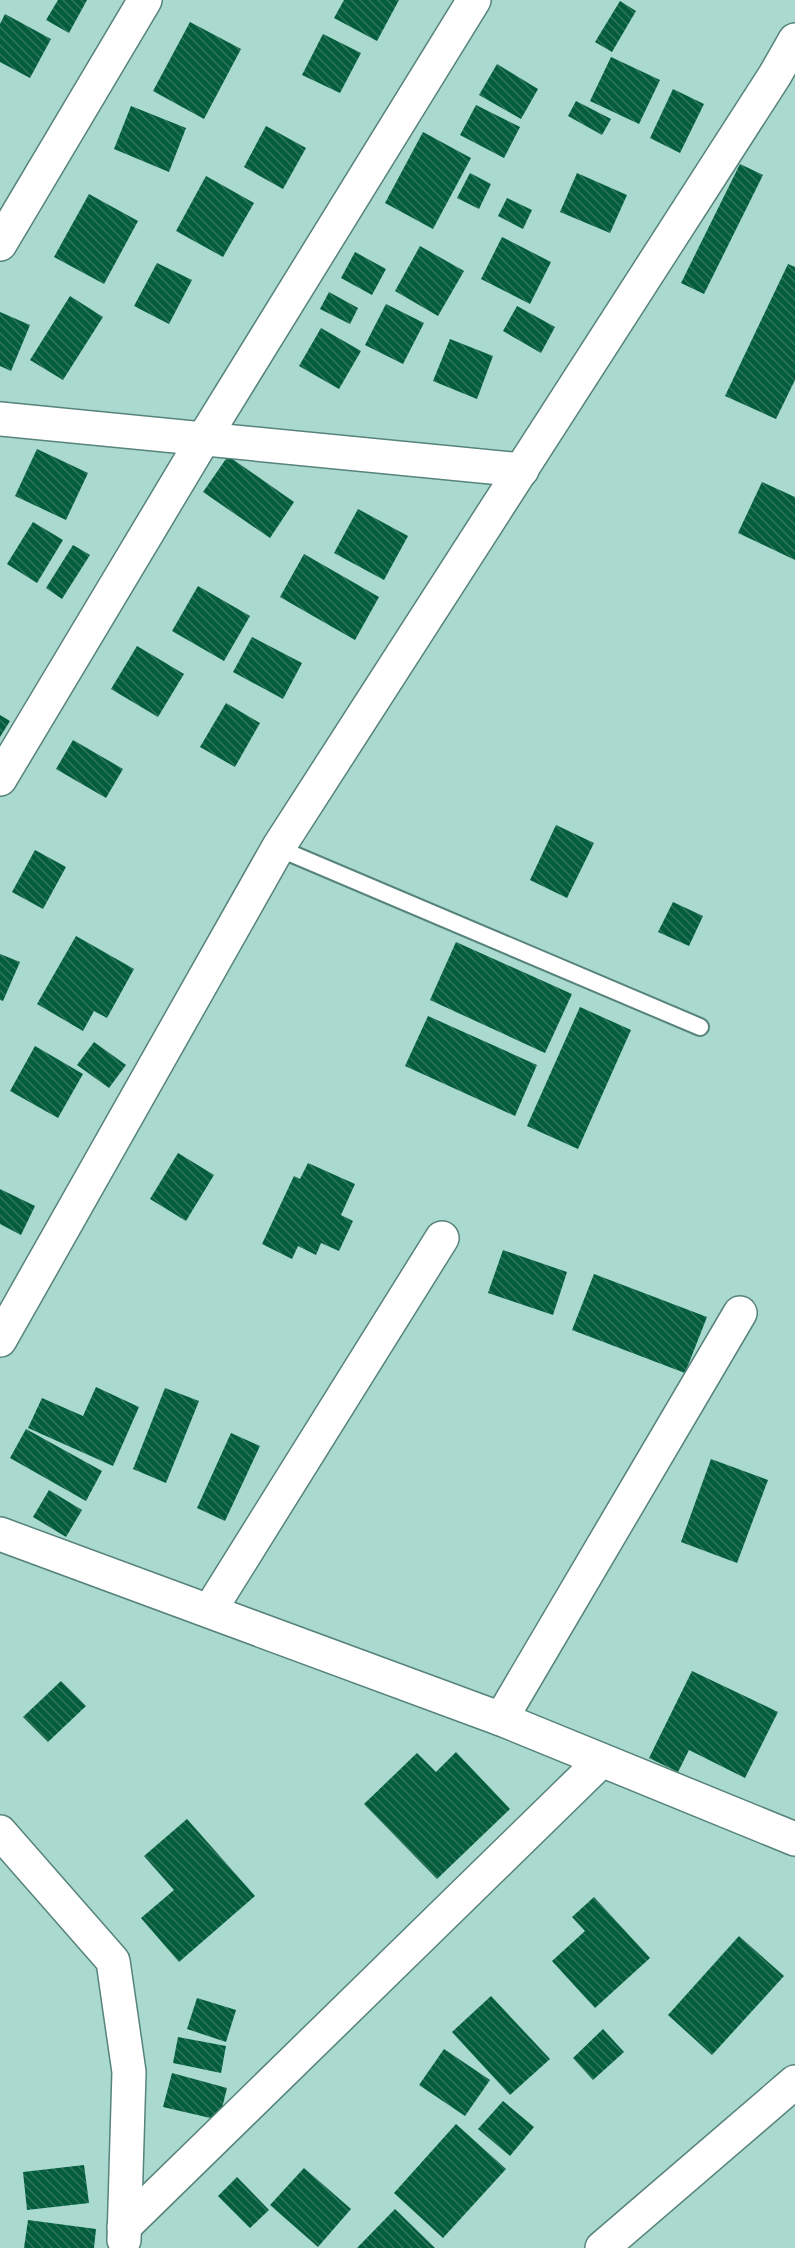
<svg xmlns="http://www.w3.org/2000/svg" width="795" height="2248" font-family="Lato,sans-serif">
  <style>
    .building { fill: url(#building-back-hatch) }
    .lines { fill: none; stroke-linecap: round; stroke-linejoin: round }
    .service-casing { stroke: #56837b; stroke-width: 20 }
    .minor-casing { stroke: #56837b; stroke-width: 36 }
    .secondary-casing { stroke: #56837b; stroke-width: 36 }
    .service { stroke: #fff; stroke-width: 16 }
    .minor { stroke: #fff; stroke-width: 33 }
    .secondary { stroke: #fff; stroke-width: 33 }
  </style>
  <defs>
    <pattern id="building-back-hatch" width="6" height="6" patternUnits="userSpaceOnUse" patternTransform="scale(1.5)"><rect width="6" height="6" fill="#045e3d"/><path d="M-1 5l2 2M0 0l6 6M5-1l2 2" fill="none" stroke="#30755c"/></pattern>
  </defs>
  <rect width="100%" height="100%" fill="#a9d9cf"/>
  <!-- building -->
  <g class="building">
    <path d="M58,0H87L69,33L46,20Z"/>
    <path d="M344,0H399L377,41L334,18Z"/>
    <path d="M620,1L636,11L612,52L595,42Z"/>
    <path d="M5,14L51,39L30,78L0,62V24Z"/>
    <path d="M190,22L241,49L204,119L153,91Z"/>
    <path d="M323,34L361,53L340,93L302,75Z"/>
    <path d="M611,57L660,80L639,124L590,101Z"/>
    <path d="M497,64L538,89L521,119L479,95Z"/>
    <path d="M673,89L704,104L680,153L650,138Z"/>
    <path d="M576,101L611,119L602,135L568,116Z"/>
    <path d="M476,105L520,127L504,158L460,135Z"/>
    <path d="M131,106L186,128L169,172L114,149Z"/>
    <path d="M266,126L306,148L283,189L244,167Z"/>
    <path d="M423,132L471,158L433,229L385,203Z"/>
    <path d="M740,164L763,175L704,294L681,283Z"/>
    <path d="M470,173L491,184L479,209L457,198Z"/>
    <path d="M577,173L627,195L610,233L560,212Z"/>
    <path d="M206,176L254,203L223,257L176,231Z"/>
    <path d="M89,194L138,221L104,284L54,257Z"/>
    <path d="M507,198L532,210L523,229L498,216Z"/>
    <path d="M502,237L551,262L530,304L481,279Z"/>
    <path d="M420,246L464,271L438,316L395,291Z"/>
    <path d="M355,252L386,269L372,295L341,278Z"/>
    <path d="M157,263L192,280L169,324L134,306Z"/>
    <path d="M788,264L795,267V380L776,419L725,396Z"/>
    <path d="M329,292L358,308L350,324L320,309Z"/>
    <path d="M70,296L103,317L63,380L30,360Z"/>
    <path d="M386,304L424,323L403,364L365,345Z"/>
    <path d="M517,306L555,327L541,353L503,331Z"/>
    <path d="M0,312L30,325L11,371L0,366Z"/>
    <path d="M321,328L361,351L339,389L299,366Z"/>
    <path d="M450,339L493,356L477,399L433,381Z"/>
    <path d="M37,449L88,473L66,520L15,496Z"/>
    <path d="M228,456L294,502L270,538L203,492Z"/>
    <path d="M762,482L795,497V560L738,533Z"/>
    <path d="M358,509L408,536L384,580L334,553Z"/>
    <path d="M33,522L63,540L37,583L7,564Z"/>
    <path d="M73,545L90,555L62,599L46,588Z"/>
    <path d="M304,554L379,597L355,640L280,597Z"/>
    <path d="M198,586L250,616L224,661L172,631Z"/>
    <path d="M252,637L302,663L283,699L233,672Z"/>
    <path d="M137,646L184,674L158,717L111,689Z"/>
    <path d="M226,703L260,723L235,767L200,747Z"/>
    <path d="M0,715L10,721L0,737Z"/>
    <path d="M73,740L123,769L106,798L56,769Z"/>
    <path d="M556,825L594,843L567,898L530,880Z"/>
    <path d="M35,850L66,867L43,909L12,892Z"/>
    <path d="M673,902L703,916L689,946L658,932Z"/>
    <path d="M76,936L134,969L107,1018L94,1011L83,1031L37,1004Z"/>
    <path d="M456,942L572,994L545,1053L430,1000Z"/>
    <path d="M0,954L20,962L3,1001L0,1000Z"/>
    <path d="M580,1007L631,1030L578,1149L527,1126Z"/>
    <path d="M428,1016L537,1065L515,1116L405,1066Z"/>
    <path d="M94,1042L126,1065L109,1088L77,1065Z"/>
    <path d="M35,1046L83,1074L58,1118L10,1091Z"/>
    <path d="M178,1153L214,1175L186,1221L150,1199Z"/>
    <path d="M308,1163L355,1184L341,1215L353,1221L339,1251L321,1243L316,1255L298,1246L292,1259L262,1244L294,1176L300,1179Z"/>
    <path d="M0,1189L35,1206L21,1235L0,1224Z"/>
    <path d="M503,1250L567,1272L553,1315L488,1293Z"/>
    <path d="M594,1274L707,1317L685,1373L572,1330Z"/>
    <path d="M96,1387L139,1407L113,1466L28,1428L42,1398L83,1416Z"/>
    <path d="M165,1388L199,1401L166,1483L133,1469Z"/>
    <path d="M26,1429L102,1471L86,1501L10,1458Z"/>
    <path d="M231,1433L260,1446L225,1521L197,1508Z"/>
    <path d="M711,1459L768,1480L737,1563L681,1542Z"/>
    <path d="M49,1490L82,1510L66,1537L33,1517Z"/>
    <path d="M692,1671L778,1712L745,1778L689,1750L678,1772L649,1758Z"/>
    <path d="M61,1681L86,1706L48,1742L23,1717Z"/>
    <path d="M456,1752L510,1809L437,1879L364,1804L417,1753L436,1772Z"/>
    <path d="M187,1819L255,1896L179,1962L141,1918L174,1890L144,1856Z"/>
    <path d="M594,1897L650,1958L595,2008L552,1961L585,1931L572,1917Z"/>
    <path d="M739,1936L784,1976L712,2055L668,2015Z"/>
    <path d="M491,1996L550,2059L510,2095L452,2032Z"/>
    <path d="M197,1998L236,2010L226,2042L187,2029Z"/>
    <path d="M603,2029L624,2052L593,2080L573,2058Z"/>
    <path d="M178,2037L226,2046L221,2073L173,2063Z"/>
    <path d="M444,2049L490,2080L465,2116L419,2085Z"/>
    <path d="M172,2073L227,2088L219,2120L163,2107Z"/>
    <path d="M503,2101L534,2127L510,2156L478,2129Z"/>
    <path d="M456,2124L506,2169L443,2238L394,2193Z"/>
    <path d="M84,2165L89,2203L27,2210L23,2172Z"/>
    <path d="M304,2168L351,2209L318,2247L270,2205Z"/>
    <path d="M237,2177L269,2210L250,2228L218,2196Z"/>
    <path d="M395,2209L435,2248H357Z"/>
    <path d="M28,2220L96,2229L94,2248H24Z"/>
  </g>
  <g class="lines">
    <defs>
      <path id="service" d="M278,848L700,1027"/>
      <g id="minor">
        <path d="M0,244L145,0"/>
        <path d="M0,419L522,470"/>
        <path d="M0,779L204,438L474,0"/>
        <path d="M0,1340L278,848L775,75L795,40"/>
        <path d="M0,1534L501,1719L795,1839"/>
        <path d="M210,1610L442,1238"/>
        <path d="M501,1719L740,1313"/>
        <path d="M0,1832L113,1961L129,2072L124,2240"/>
        <path d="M124,2227L601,1761"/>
      </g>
      <path id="secondary" d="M602,2248L795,2082"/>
    </defs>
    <!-- service casing -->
    <use href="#service" class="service-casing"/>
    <!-- minor casing -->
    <use href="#minor" class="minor-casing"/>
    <!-- secondary casing -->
    <use href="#secondary" class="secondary-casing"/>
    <!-- service -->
    <use href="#service" class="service"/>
    <!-- minor -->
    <use href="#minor" class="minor"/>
    <!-- secondary -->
    <use href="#secondary" class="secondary"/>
  </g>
</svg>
